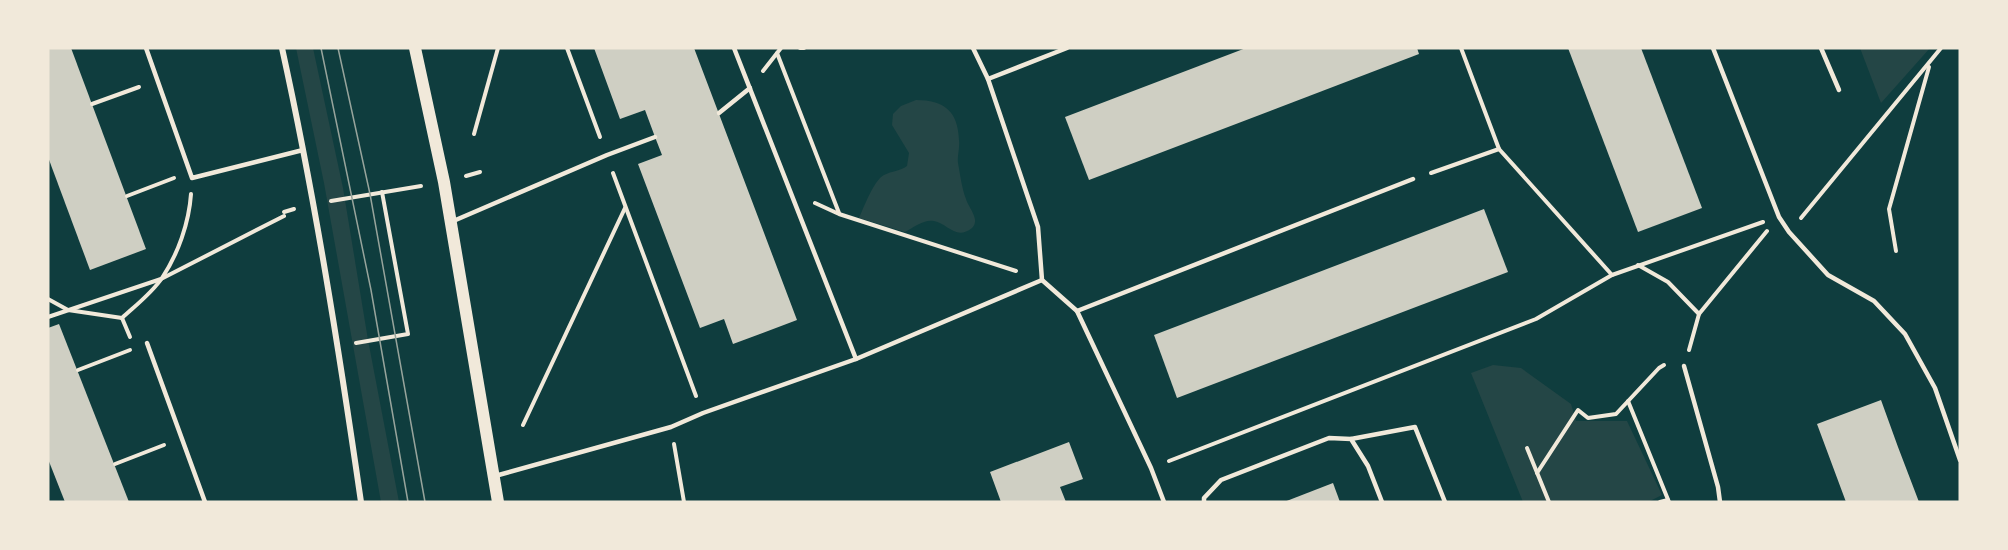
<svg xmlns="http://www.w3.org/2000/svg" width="2008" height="550" font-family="'PT Sans',sans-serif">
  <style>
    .green { fill: #244646 }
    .building { fill: #cfcfc3 }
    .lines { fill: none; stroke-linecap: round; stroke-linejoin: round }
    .path { stroke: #f1e9da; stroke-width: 4 }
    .service { stroke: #f1e9da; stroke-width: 4.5 }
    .minor { stroke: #f1e9da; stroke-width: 6 }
    .secondary { stroke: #f1e9da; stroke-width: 12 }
    .tram { stroke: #97a49c; stroke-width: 1.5 }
  </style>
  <rect width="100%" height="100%" fill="#0f3d3e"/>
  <!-- green -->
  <g class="green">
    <path d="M296,48H313L343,188L368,340L399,502H381L324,183Z"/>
    <path d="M1860,48H1930L1881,103Z"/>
    <path d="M916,100C944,100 958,111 959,140C960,148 957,156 958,163C960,174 962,189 966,199C968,207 981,220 972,228C956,241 947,223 934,221C924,219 914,227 905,232L859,218C864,207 874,180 884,175C892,171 900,171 907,166L909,153L892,125L893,114L901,106Z"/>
    <path d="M1493,365L1521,368L1571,404L1576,421H1627L1662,495L1648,502H1523L1471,373Z"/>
  </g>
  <!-- building -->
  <g class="building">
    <path d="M48,48H71L146,249L90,270L48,157Z"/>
    <path d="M594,48H694L797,320L733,344L724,319L700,328L638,164L662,155L655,137L645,110L620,119Z"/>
    <path d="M1246,48H1417L1419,54L1089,180L1065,117Z"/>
    <path d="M1568,48H1641L1702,208L1638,232Z"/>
    <path d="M1484,209L1508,272L1177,398L1154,335Z"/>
    <path d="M59,324L129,502H65L48,459V328Z"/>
    <path d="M1881,400L1898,447L1919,502H1846L1817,424Z"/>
    <path d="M1069,442L1083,479L1060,487L1066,502H1001L990,472Z"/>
    <path d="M1333,483L1340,502H1284Z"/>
  </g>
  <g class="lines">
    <!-- path -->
    <g class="path">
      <path d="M567,48L600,137"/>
      <path d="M800,48H804"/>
      <path d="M1461,48L1499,149L1612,275L1763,222"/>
      <path d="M777,53L839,213"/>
      <path d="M763,71L781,48"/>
      <path d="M92,104L139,87"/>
      <path d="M474,134L498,48"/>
      <path d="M613,173L696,396"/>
      <path d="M1431,173L1499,149"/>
      <path d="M466,176L480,172"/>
      <path d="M127,196L174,178"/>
      <path d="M331,201L421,186"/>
      <path d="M815,203L839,214L1016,271"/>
      <path d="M284,212L294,209"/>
      <path d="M1801,218L1941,48"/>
      <path d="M1896,251L1889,209L1929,67"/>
      <path d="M1638,265L1668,282L1699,314"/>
      <path d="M48,299L68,310L122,318"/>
      <path d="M48,317L161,279L284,216"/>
      <path d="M122,318C135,306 152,293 162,278C178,254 189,223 191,194"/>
      <path d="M122,318L130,337"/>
      <path d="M356,343L408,334L382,192"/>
      <path d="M1689,350L1699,314L1767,231"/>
      <path d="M78,370L130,350"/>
      <path d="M1628,401L1669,502"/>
      <path d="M523,425L625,208"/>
      <path d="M674,444L684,502"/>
      <path d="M1527,448L1549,502"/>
      <path d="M1169,461L1536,319L1612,275"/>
      <path d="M115,464L164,445"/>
      <path d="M1537,473L1578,410L1588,418L1616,414L1659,368L1664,365"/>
      <path d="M1660,502L1668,500"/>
    </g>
    <!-- service -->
    <g class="service">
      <path d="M146,48L192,178L303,150"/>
      <path d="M734,48L856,359"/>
      <path d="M973,48L988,79L1038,227L1042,280L1077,311L1151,468L1164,502"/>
      <path d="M1713,48L1779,217L1789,232L1828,275L1874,301L1905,334L1935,388L1960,460"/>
      <path d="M1821,48L1839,90"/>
      <path d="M988,79L1067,48"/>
      <path d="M719,113L750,88"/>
      <path d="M451,222L607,155L655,137"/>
      <path d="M1077,311L1413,179"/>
      <path d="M147,343L205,502"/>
      <path d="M1684,366L1718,487L1720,502"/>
      <path d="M1351,439L1415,427L1445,502"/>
      <path d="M495,476L671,427L703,413L856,359L1042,280"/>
      <path d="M1204,502V498L1221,480L1329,438L1351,439L1368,466L1382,502"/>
    </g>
    <!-- minor -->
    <path class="minor" d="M282,48C315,198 339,350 361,502"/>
    <!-- secondary -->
    <path class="secondary" d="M415,48L444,182L498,502"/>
    <!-- tram -->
    <g class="tram">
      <path d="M321,48L371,290L408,502"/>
      <path d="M338,48L370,194L425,502"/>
    </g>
  </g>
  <!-- border -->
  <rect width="2008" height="550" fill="none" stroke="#f1e9da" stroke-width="99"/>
</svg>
